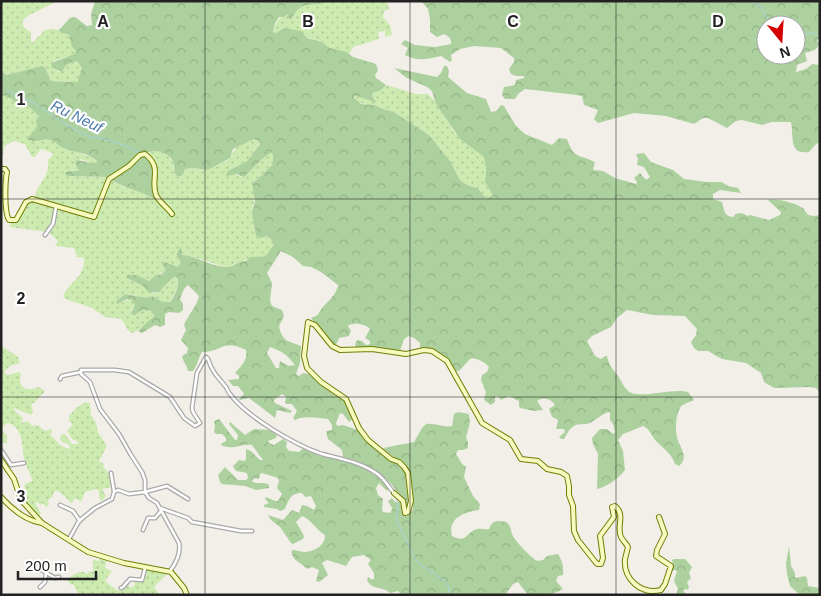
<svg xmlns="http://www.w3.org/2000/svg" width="821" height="596" font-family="Helvetica,sans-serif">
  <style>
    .grass { fill: url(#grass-dots) }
    .forest { fill: url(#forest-crowns); fill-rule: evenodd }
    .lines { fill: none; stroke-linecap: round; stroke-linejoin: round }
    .stream { stroke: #aad3df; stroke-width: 1 }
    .street-casing { stroke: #a9a9a9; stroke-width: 5 }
    .secondary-casing { stroke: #707d05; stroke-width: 6 }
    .street { stroke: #fff; stroke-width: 2.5 }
    .secondary { stroke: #f7fabf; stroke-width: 4 }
    .grid { fill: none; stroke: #222; stroke-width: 1; stroke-opacity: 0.55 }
    .labels { text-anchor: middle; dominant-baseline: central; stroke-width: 4.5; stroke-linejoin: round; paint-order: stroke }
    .water-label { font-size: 15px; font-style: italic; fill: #4a7aab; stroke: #fff }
    .grid-label { font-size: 16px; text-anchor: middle; font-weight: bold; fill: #222; stroke: #fff; stroke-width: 4.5; stroke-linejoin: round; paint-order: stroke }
  </style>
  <defs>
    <pattern id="grass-dots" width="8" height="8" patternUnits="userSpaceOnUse" patternTransform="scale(1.25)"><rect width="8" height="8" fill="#cdebb0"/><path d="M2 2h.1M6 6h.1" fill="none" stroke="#b0c997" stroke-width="1.8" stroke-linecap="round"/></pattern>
    <pattern id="forest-crowns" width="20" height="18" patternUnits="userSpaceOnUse" patternTransform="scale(1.25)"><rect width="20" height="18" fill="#add19e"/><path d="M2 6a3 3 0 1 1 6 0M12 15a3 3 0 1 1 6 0" fill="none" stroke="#95b388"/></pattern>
  </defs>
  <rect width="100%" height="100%" fill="#f2efe9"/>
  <!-- grass -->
  <g class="grass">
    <path d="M1,1H56C44,11 6,18 31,32V41L32,43L45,30L50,29L59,30L61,32L69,35L76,51L74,54L53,61L52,68L59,72L66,65L77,61L82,68L79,76V82L75,83L69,81H51L45,67L41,66L7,75L1,72Z"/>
    <path d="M319,1H387L389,9L384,11L383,17L390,25L392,35L385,37V31L378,32L379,39L353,47L350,53L330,48L322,42L309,38L290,29L285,28L280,30L277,33L273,32C276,21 278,18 288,14L291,19C301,3 305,5 322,4Z"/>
    <path d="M386,85L416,94H428L434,100L455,133L484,157L486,169L485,179L493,195L488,198L483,195L480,190L476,187L467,185L460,180L450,161L429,135L394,112L383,109L375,105L358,103L354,98V95L357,96L376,102L372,96L373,93L381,90Z"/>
    <path d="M1,95L10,97L20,106H28L38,114L37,127L32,134L42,140H52L65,149L92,157L97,162L92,163L80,159L77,166L79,170L77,171L71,170L69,176L109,177C117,188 142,190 154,199L158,196L156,183L146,153L157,151L166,153L173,162L174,174L178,177L183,175L185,169L194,168L203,170L212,168L228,160L236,148L248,140L257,139L260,143L247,161L228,171L241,177C252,172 264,154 273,152V164C266,171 260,178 252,183L255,195L252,213L255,224L254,230L271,239L274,244L268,255L262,258C254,256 237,262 229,267C212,265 199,256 182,255L183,249L180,260L181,263C176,270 162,271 155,276C153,277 151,280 149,281L143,278H127L143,286L152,294L160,292C163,286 170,281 174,277H177C179,285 175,296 169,302H163L152,296C138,303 132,286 116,301L122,302L130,299L135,302V305L131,310L135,315L142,310L153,311L155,313C151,321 140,330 132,333C126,330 126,324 121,319L105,317L92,308L65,299L63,296C71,280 85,277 84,258L77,257L74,248L55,246L58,241L48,232L9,227C16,216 21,198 35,196C38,182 50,178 48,160L52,156L53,153L42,149L40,150L35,157H32L25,144L14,141L4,146L3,155L1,156Z"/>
    <path d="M1,346L17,356L20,361L18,364C12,364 6,368 4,373L8,375L19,372L21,374C17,388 26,392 39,387L45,391L35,402L31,404L33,411L31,415L14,408V410L23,418L21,423L28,421L32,426L37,425L45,431L51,429L52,432L50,435C57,440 59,447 70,449L69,445L61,441L60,438L62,434H65L72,444H78L77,441L73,440L67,431L73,424L69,421V416L75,409L85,402L90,403L91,415L96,423L98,432L107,446L99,461L104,464L103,467L110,474L112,487L102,489L106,496L102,501L99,498V491L96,489L85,492L81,502L76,498L71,503L60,492L55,491L53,493V496L48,500L49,505L46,507L43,503L40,505L38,502L35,503L41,513L38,517L22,499L25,484L32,481C31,473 27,469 25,462C21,448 25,428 8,423L3,426V432L7,435V443H3L1,438Z"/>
    <path d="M100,558L107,559L105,568L112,571L105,581L118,591L120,589H123L127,584L131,588L135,585L134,583L136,581L142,582L146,569L168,573L154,587L160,595H79L73,584L71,585L67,580C74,574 79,569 88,574L89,571L93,572V560L99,561Z"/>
  </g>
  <!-- forest -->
  <g class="forest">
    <path d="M95,1L321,2L322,4C305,5 301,3 291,19L288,18V14L284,17H279L275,23L273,32L277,33L280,30L285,28L301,31L307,38L322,42L330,48L347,52L353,57L376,64L378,70L375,75L376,78L386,85L381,90L373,93L372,96L377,103L357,96H354V98L361,104L375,105L383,109L394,112L429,135L450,161L460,180L467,185L478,188L483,195L488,198L493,195L485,182L486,169L484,157L460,139L436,104L432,91L427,87L407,78L394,68L437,77L441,73L444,66H447L449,71L448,77L467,93L486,99L491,112L496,111L501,105L504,106L516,126L525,134L552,145L559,138L567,139C574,159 578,154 595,162L593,170L603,171L615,178L636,184L637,182L634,178L640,173L646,180L650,177L644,167L637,165L638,159L636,154L644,153L651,162L673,170L684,179L707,182H722L728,186L738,188L741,193L720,190L713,194V199L722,202C725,211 723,216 734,217L735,214L741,213L748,216L750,215L769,220L780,215L781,212L768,200C777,198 795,203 803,208C805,210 806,213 808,215L814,216L820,215V392L816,388L809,387L774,388L764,382L761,373L746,363L722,359L708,351H698L694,348L691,342L696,335L697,329L685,316L653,315L627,310L617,318L611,327L592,336L587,341L595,356L601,359L605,356H607C609,366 613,369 618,376C621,380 623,386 627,390C637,401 672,387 688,392L694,400C690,402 682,404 680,408C676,415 675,429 677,437C679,447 690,457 679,466L675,464C671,453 665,450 657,442C651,436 651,430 643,426L623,434L618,440L623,451L625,470C619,478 607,487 597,489L598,454L593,444L592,438L600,429H607L613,434L615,432L613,424L610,420V412C604,412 596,420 590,423C585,425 579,423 574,426C569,429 567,434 564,439H561L559,437L565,432L564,429H556L558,421L557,419L552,417L549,409L555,405C551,399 543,396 537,401L543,410L534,411L520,408L519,406V401L509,396L501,400L498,396L495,397V402L491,405L484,400L486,392L481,380L482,375L487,372L489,367C485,362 475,357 470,359L459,371H456C440,355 445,352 420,349V343L414,338L409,336L404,339L400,351L380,349H358L355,345L357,340L362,341L366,345L370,344V341L365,338L370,329C366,324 352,322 348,326L351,331L349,336L339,338L337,343L334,345L311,318L318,315C323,303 336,298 338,285L321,272L311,267L303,266L293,257L281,251L267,273L272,283L270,301L272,306L282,310L284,316L279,326C282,342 289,341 301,346L300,363L296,374L299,376L303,373L309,374L321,385L344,398L353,419L349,422L343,414L340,413L336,423L337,426L343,425L360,431L378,450L403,467L406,474L410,501L407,511H406C400,483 369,463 343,457L342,450L328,439L326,431L332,430V425L328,419C319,418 304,415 295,420L293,418L297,411L292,404H286L285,402L286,397L282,394L274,400L275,403L292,411L290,413L277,410L275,418L249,398L238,400L244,394L238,386H233L228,380L239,379V376L235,373C241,366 248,360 246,350C222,338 223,352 202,352C198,358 198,365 193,371H188C187,365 183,362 182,356L187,353L188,348L181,340L186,330L184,325C188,315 197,306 199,296L188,285L184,289L180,299L183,304V310L179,313L169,312L165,314V325L160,327L155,325L142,333L138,331L154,316L153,311L142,310L135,315H133L131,313L135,305L132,300L127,299L117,304L116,301L125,294L147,298L152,296L163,302H170C175,296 180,285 177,277H174C170,281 163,286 160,292L149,293L143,286L127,278V275H137L149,281L156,275L162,274L166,270L162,264L165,262L177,267L181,263L177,255L181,246L182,255C198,256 211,267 227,267C234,267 238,260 246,261L251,257C267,256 264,260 274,244L271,239L267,236L261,238L256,236L252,213L255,201L252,183C260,178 266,171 273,164V152C265,154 251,171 244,177L236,174L227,176L226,174L228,171L247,161L260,144L259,141L254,139L233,149L230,158L212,168L206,170L194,168L185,169L183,175L178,177L174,173C177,156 161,147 146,153C160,165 156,179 158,196L157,198L154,199C143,191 115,186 109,177L67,176L65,173L69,171H77L79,170L75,163L77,160L92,163L97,162L96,160C87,152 74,153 63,148C58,146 56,141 50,140C41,138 36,144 27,139L37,127L36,121L39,116L28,106H20L10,98L1,95V72L7,75L41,66L45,67L51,81L78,82L79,76L82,68L77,61L66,65L62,72L52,68L51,63L74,54L76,51L72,47L69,35L60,32L59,30L70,18L75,17L87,26L92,25L91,14ZM270,347C285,353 286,354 295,365L289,366L280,361L279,368H276L267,353Z"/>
    <path d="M421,1H820V38L817,40L819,45L815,50L805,53L807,61L797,65L796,72L806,69L812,64L820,65V142L816,144L809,152C788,155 794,136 791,122H772L762,125L742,120L736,121L727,128L708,118H703L694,124L666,116L634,113L598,123L594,119L598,110L584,105L582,96L577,95L525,89L518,94L515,99H505L502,95L504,87L515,85L516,80L524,78V76H516L511,74L509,69L514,62V58L501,48L474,46L460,49L451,55L452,60L450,62L441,56C428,59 418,62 405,55L408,48L401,44L405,40L415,45L435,47L451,44C452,38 448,36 444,34L437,37L430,32V19L428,9ZM766,25H796V55H766Z"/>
    <path d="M458,412L469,414L470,422L466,438L468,442V448L463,450H458L456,454L462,464L466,467L464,477L473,496L480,504L479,510C465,512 447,518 452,536C467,544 466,532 477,529C481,528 485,530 489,529C492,520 498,520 506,522C512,527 510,530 513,536C516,542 533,560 538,561L543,560L547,556L558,554C562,560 564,567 563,575L558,576L556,581L563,589C552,596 541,595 528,595L518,582L513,584L505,595H402L398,591L390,593C382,585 372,591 367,580L368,577L372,580L374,579V573L368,564L371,560L364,555L352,557L346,566L327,560L322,563L328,575L319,582L316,581L319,570L312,567L307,569C301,562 290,560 292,550C296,550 301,552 305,552C315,551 325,546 325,535C316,530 312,520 302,516L296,522L304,536L303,539L293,544L291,543L280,527L271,520L268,515L283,520L292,510L299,513L302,505L307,506L314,510L316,506L311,496L305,497L302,493C291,492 288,501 285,509L280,511L277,509L264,507V505L269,503L265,499L266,497L275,501H278L282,494L277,488L279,481L278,478L262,473L260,474L259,479L254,478L252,481C257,485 264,481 269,485V488L256,490L245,486L222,484L220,482L218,475L225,467L238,480H246L248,478L247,473L236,471L233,466L239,460L243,461L246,460V449L251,451L260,460H263L252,445C239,443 238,450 223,446L221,444L226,441V438L222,434H216L214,432L215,426L214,421L219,419L235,440H237L238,435L229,424L230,422L245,435L254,429L270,430L277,435L276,438L268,441L269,443L274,445L283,439L287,442L286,447L289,451L299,452L303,448L322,456L341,459L364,468L383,480L389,489L387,491L379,483L376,488L378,495L383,499L382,509L383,512L391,513L392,508L388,501L392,498L395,502H400L402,512L406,515L413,510C413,496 413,473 402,462C396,457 389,455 383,448L414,442L422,428L426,424C436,423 444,428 452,426L454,414Z"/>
    <path d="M789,546L791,566L795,573V578L805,576L807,578L808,586L820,588V595H800L790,586L787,574L786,564Z"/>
    <path d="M674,559H685L692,567L689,573L691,578L687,582L689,587L688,590L686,589L683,590L686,595H676L678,589L674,581L677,571L675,570L670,571L673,565L672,560Z"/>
  </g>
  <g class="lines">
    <!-- stream -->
    <g class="stream">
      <path d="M752,1L760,6L771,25"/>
      <path d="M796,35L814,33L820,36"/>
      <path d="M7,91L32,102L73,129L90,137L101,138L121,144L141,153"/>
      <path d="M396,497L398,505L396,518L414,557L421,565L445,581L449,587L448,595"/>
    </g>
    <defs>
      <g id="street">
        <path d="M45,235L53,224L56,207"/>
        <path d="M60,379L62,376L81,372"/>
        <path d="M1,450L11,465L24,463"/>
        <path d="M111,473L114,491"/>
        <path d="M188,499L167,486L145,492V480L142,472L131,455L119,434L100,409L90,382L81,374V370H115L129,372L170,397L184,418L195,426L200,423L193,412L192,408L197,373L206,357L208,359C212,372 218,377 226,387C227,389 229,393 230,394C247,417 295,445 322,454C341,459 360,462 376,473C384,478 388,486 394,493"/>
        <path d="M60,505L73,511L80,521"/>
        <path d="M160,508L188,518L192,522L241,531H252"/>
        <path d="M143,530L148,518H155L161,511"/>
        <path d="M69,539L79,521L95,508L112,499L114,492L118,490L129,494L145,492L149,498L157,503L179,543C181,553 176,563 170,571"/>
        <path d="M35,566L55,578L59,577"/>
        <path d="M40,587L45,582L46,573"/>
        <path d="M121,588L123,587L130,579L142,580L145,568"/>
      </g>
      <g id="secondary">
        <path d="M1,169H5L7,172C5,182 4,212 9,220H16L26,202L32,199L94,217L109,179L129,166L140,155L145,154C163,168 150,179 156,195C159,202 168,208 172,214"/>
        <path d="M1,460L14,479L21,500L42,523L88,552L124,563L171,572L184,588L187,595"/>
        <path d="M394,493L403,501L405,513L408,512L411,501L408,473L404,467L399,462L391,459L368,440L359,428L346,399L321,382L307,368L304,356L308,322L315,325L332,346L340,350L372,349L406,354L424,350L432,351L447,361L482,423L510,440L521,459L538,461L547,469L561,472L567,476L569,486V495L573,506L574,531L578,540L597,564H601L603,558L600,536L614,517L612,507L615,506C626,515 616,526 621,537C623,541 626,543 628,547C627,551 626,555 625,559C623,579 641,595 661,590L665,584L671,566L656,556L657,550L665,534L659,517"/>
        <path d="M1,497C11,508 26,521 42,523"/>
      </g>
    </defs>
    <!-- street casing -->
    <use href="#street" class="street-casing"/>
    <!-- secondary casing -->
    <use href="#secondary" class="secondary-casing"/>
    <!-- street -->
    <use href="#street" class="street"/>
    <!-- secondary -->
    <use href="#secondary" class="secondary"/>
  </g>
  <!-- grid -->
  <path class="grid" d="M205,1V595M410,1V595M616,1V595M1,199H820M1,397H820"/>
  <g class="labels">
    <!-- water labels -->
    <g class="water-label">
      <text transform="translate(77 116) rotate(26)">Ru Neuf</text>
    </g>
  </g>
  <g class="grid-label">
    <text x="103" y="27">A</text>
    <text x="308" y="27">B</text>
    <text x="513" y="27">C</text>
    <text x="718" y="27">D</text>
    <text x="21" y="105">1</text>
    <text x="21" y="304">2</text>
    <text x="21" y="502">3</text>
  </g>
  <!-- border -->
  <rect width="821" height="596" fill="none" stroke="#222222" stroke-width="5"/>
  <!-- north arrow -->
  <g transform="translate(781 40) rotate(162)"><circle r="24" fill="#ffffff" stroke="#a7a7a7"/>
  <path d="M0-4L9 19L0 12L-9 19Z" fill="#d40000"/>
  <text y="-8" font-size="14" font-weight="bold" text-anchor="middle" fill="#222222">N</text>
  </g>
  <!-- scale -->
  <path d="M18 571v8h78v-8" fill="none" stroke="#222222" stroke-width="2.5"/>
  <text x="25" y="571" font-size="15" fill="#222222" stroke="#ffffff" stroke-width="4" paint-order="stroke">200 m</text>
</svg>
